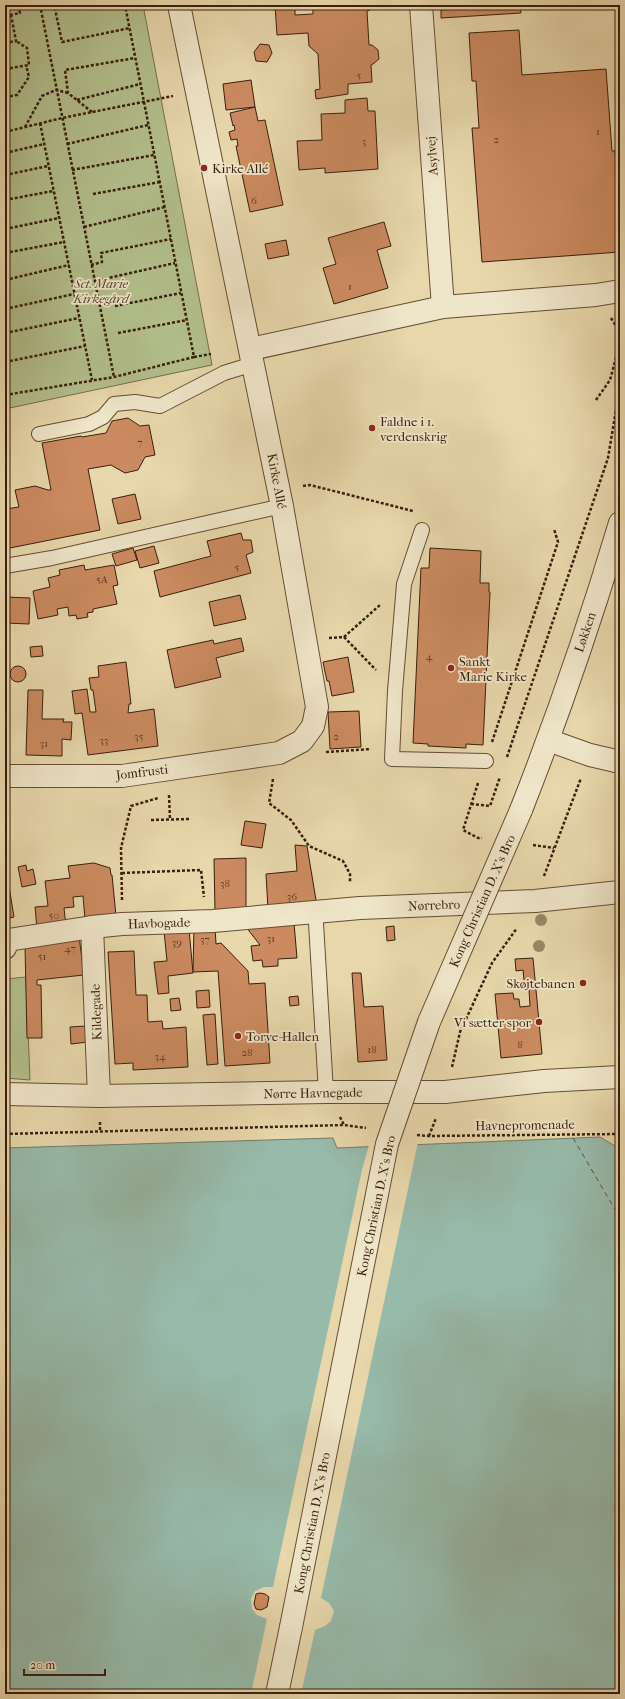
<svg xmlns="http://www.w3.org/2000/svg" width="625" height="1699" font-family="'IM FELL French Canon',serif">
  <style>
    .green { fill: #b2bf8c; stroke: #766e4c }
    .water { fill: #97baaa; stroke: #727c6b }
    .pier { fill: #e7d7ab }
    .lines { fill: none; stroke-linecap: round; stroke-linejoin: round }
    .ferry { stroke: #564d3b; stroke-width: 1; stroke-dasharray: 5 4; stroke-linecap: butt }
    .building { fill: #cb8a60; stroke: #3a1e0c }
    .service-casing { stroke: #654c34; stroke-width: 16 }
    .minor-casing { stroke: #654c34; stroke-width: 24 }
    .tertiary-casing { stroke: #654c34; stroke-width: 24 }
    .path { stroke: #3a1e0c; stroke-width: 2.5; stroke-dasharray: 3 2; stroke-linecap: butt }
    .service { stroke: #efe5c8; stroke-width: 14 }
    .minor { stroke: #efe5c8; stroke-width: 22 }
    .tertiary { stroke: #efe5c8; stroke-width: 22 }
    .tertiary-bridge-casing { stroke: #654c34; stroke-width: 24; stroke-linecap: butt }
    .tertiary-bridge { stroke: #efe5c8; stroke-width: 22 }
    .tree { fill: #988765 }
    .poi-dot { fill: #8f2418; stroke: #efe5c8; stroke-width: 1.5 }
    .labels { text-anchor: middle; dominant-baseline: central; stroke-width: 3.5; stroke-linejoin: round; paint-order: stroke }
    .number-label { font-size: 11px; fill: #5e3921 }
    .street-label { font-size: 13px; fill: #3a1e0c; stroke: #efe5c8 }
    .poi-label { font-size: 13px; fill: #3a1e0c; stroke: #efe5c8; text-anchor: start }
    .park-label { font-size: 13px; font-style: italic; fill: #58462c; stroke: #efe5c8 }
  </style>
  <rect width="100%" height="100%" fill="#e7d7ab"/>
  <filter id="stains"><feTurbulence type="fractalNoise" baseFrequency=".005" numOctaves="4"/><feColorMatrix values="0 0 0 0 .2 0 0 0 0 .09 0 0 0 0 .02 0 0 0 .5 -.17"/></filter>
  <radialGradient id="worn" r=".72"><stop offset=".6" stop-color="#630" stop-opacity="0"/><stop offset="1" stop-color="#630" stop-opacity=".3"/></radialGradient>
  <!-- green -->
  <g class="green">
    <path d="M5,5H143L212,365L5,409Z"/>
    <path d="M26,977L30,1080L5,1078V979Z"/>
  </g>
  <!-- water -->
  <path class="water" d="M600,1137L620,1149V1694H5V1148L333,1138L337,1148Z"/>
  <!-- pier -->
  <path class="pier" d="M418,1142L321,1598L329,1603L334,1611L331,1621L325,1626L315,1630L301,1694H251L267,1619L257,1615L252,1609L251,1599L255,1591L264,1587H273L362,1170L369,1145Z"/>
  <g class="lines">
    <!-- ferry -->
    <path class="ferry" d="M573,1138L620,1218"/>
  </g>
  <!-- building -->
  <g class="building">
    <path d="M275,5H295V15L313,14V5H373L370,10L367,11L369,45H372L378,50L379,59L373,64L371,65L372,82L348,84V94L316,99L315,90L320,89L318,54L309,46L308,33L277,35Z"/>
    <path d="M520,5L521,13L441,18V10Z"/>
    <path d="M519,30L522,75L606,69L612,151H615L620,221V252L482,262L472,128H479L476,81H472L469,33Z"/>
    <path d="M260,44L269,45L272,53L267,62L256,61L254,52Z"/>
    <path d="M251,80L255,107L226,110L223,84Z"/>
    <path d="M367,98L368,111H375L378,169L325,173V168L299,170L297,141L322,140L321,114L345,113V100Z"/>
    <path d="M255,107L258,121L265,120L283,205L250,212L236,146H238L237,139L231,140L229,132L235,130L234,125L233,126L230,113Z"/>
    <path d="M384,222L391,246L377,250L388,288L334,304L323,268L336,264L328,238Z"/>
    <path d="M286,240L289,255L268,259L265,244Z"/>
    <path d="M128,418L140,426L149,425L155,455L145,457L138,470L125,473L111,465L88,469L100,530L5,549V509L19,507L15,490L35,486L48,490H51L42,443L81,436L82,437L106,433L112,421Z"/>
    <path d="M135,494L141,519L118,524L112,499Z"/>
    <path d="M241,533L243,540H251L253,552L246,555L251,573L160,597L154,571L211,556L207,541Z"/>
    <path d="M154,546L159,563L140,568L135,551Z"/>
    <path d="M133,548L137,560L116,566L112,554Z"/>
    <path d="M430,548L481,551L480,583H489V592H490L483,745L466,744V748L428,746V744L413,743L421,568H429Z"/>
    <path d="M84,565L85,570L114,565L118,585L113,586L117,604L93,609V612L87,613L88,617L77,619L76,615L69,616L68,607L57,609L58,615L38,619L33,591L50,587L48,578L60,575L59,570Z"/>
    <path d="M240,595L246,619L214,626L209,602Z"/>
    <path d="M5,597L30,598L29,624L5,623Z"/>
    <path d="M241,638L244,651L216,658L221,677L175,688L167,650L213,640L214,644Z"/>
    <path d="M42,646L43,656L31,657L30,647Z"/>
    <path d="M348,657L354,692L332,696L329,681H327L323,662Z"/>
    <path d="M126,662L131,704H129L128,713L154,709L158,746L88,755L82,713L75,714L72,691L87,689L90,712H96L93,690H91L89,678L99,677L98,666Z"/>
    <circle cx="18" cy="674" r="8"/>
    <path d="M28,690H43L42,719H64L63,722H72L71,740L62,739V756L26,755Z"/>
    <path d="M359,711L361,747L330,749L328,712Z"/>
    <path d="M245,821L266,824L262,848L241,845Z"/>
    <path d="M295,845L307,846L317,906L268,909L266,874L297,871Z"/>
    <path d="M246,858V910L215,911L214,859Z"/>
    <path d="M94,863L110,868L111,875H112L116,916L85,919L83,896L73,897L74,907L64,908L66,926L37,929L35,907L48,906L45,881L70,878L68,866Z"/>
    <path d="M26,865L27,871L33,869L36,884L22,887L18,867Z"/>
    <path d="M5,874H7L14,917L5,919Z"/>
    <path d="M294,923L297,958L278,959V966L263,967L262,960L253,961L251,946L260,945L246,927Z"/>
    <path d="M394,926L395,940L387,941L386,927Z"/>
    <path d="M194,927H215L216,944L221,943L248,971L249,984L265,983L270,1063L225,1066L218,971L193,972Z"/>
    <path d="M189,929L193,973L168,976L169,993L158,994L154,962L167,961L164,931Z"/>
    <path d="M79,936L84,975L37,980V985H41L42,1038H27L25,946L47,945V940Z"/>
    <path d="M134,951L136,995H147L148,1022L162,1021L163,1029L186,1027L188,1067L133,1070V1063L115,1064L108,952Z"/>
    <path d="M533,958L542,1054L501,1058L495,994L513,993L514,999H519L520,1007L530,1006L529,990H525L523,970L516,971L515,959Z"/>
    <path d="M352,973H361L364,1007L383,1006L387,1060L358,1062Z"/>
    <path d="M209,990L210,1007L197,1008L196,991Z"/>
    <path d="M298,996L299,1005L290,1006L289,997Z"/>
    <path d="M179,998L181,1010L171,1011L170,999Z"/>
    <path d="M215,1014L218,1064L207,1065L203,1015Z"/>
    <path d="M86,1026L88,1042L71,1044L70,1027Z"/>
    <path d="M260,1593L265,1594L269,1597L267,1607L261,1610L256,1609L254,1604L256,1594Z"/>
  </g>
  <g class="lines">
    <defs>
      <g id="service">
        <path d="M39,434L89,424L103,417L114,404L135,402L160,406L224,373L253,364"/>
        <path d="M422,530L404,584L395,691L392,759L486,761"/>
        <path d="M5,566L52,558L282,506"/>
        <path d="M316,923L326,1092"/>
      </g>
      <g id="minor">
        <path d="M421,5L443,307"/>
        <path d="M251,349L443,307L596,295L620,291"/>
        <path d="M5,776H122L279,753L302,741L313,726L317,707L282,506L179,5"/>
        <path d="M92,927L99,1096"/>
        <path d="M5,948L8,940L92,927L122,924L213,921L360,908L535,901L620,892"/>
      </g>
      <g id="tertiary">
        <path d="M548,740L590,755L620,762"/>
        <path d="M521,810C558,716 591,620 620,523"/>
        <path d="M5,1094L99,1096L326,1092H445L544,1081L620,1077"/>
        <path d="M277,1694L291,1627"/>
      </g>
    </defs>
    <!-- service casing -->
    <use href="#service" class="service-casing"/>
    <!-- minor casing -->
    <use href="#minor" class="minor-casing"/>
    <!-- tertiary casing -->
    <use href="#tertiary" class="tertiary-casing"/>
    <!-- path -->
    <g class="path">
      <path d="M40,5L114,377"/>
      <path d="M76,5L55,9L62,42L130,28"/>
      <path d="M5,16L20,13L18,5"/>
      <path d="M5,43L16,41L11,15"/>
      <path d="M5,69L29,65L27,48L16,41"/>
      <path d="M5,97L17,95L29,77L26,65"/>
      <path d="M77,100L140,84"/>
      <path d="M92,112L68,93L65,70L135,58"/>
      <path d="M40,123L92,380"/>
      <path d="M25,127L42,96L56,90L68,93"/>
      <path d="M5,132L62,118L173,96"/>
      <path d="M67,144L148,125"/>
      <path d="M5,153L44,144"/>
      <path d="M72,170L154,155"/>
      <path d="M5,175L48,166"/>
      <path d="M93,194L160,182"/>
      <path d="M5,200L53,191"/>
      <path d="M84,227L165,207"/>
      <path d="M5,229L59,218"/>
      <path d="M5,253L64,242"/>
      <path d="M91,265L102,262L101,253L171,239"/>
      <path d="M5,280L69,265"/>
      <path d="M95,281L175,263"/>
      <path d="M115,306L181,293"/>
      <path d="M5,309L74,294"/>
      <path d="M611,318L620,332"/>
      <path d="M5,333L79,318"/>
      <path d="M118,333L187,320"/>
      <path d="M194,357L211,354"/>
      <path d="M5,362L85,346"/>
      <path d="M5,395L114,377L194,357L125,5"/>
      <path d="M596,400L610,380L620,343"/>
      <path d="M303,486L310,485L413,511"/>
      <path d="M344,637L380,605"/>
      <path d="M329,638L344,637L376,670"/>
      <path d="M492,742L558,542L554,529"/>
      <path d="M326,752L371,749"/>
      <path d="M507,757L608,458L618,398L620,369"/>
      <path d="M273,779L269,803L291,820L309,846L343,861L350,874V883"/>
      <path d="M478,783L463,830L478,838H482"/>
      <path d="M169,795L170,820"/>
      <path d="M471,804L490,806L500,777"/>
      <path d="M151,820L190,819"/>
      <path d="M533,845L554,848"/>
      <path d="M122,873L201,870L204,897"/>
      <path d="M544,876L581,778"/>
      <path d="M122,900L121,848L131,806L158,798"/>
      <path d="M5,1048L7,1070"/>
      <path d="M452,1067L460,1032L492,963L517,928"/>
      <path d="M340,1117L344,1125"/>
      <path d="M100,1122V1131"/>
      <path d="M5,1134L344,1125L366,1128"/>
      <path d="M417,1135L429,1136L620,1134"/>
      <path d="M429,1136L436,1118"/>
    </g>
    <!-- service -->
    <use href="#service" class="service"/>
    <!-- minor -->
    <use href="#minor" class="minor"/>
    <!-- tertiary -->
    <use href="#tertiary" class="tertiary"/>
    <defs>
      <path id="tertiary-bridge" d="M291,1627L387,1144L429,1022L521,810"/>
    </defs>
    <!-- tertiary-bridge casing -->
    <use href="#tertiary-bridge" class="tertiary-bridge-casing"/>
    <!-- tertiary-bridge -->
    <use href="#tertiary-bridge" class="tertiary-bridge"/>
  </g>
  <!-- trees -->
  <g class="tree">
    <circle cx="541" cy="920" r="6"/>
    <circle cx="539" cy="946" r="6"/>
  </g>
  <!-- markers -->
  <g class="poi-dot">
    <circle cx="204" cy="168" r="4"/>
    <circle cx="372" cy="428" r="4"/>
    <circle cx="451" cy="668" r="4"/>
    <circle cx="583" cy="983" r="4"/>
    <circle cx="539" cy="1022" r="4"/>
    <circle cx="238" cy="1036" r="4"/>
  </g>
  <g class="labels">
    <!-- number labels -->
    <g class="number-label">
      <text x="359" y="75">5</text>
      <text x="598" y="131">1</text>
      <text x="496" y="139">2</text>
      <text x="364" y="141">3</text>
      <text x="254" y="200">6</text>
      <text x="350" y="286">1</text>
      <text x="140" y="442">7</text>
      <text x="237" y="567">5</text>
      <text x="102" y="579">5A</text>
      <text x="429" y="656">4</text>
      <text x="139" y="736">35</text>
      <text x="336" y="736">2</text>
      <text x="104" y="740">33</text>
      <text x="44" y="743">31</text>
      <text x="225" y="883">38</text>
      <text x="292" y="896">36</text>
      <text x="54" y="915">50</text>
      <text x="271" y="938">31</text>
      <text x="205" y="939">37</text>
      <text x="177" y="942">39</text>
      <text x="70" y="948">47</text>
      <text x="42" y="956">51</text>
      <text x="520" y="1044">8</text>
      <text x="372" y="1049">18</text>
      <text x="247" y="1052">28</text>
      <text x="160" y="1056">34</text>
    </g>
    <!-- street labels -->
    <g class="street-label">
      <text transform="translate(432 156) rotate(-94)">Asylvej</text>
      <text transform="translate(277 481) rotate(79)">Kirke Allé</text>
      <text transform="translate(585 632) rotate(-71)">Løkken</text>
      <text transform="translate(142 772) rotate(-7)">Jomfrusti</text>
      <text transform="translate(482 901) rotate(-66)">Kong Christian D. X's Bro</text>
      <text transform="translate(434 905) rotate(-2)">Nørrebro</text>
      <text transform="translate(159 923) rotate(-2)">Havbogade</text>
      <text transform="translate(96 1012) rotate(-92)">Kildegade</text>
      <text transform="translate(313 1093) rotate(-1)">Nørre Havnegade</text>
      <text transform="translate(525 1125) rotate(-1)">Havnepromenade</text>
      <text transform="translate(376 1206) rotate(-78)">Kong Christian D. X's Bro</text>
      <text transform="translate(312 1523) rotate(-79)">Kong Christian D. X's Bro</text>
    </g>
    <!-- poi labels -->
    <g class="poi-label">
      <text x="212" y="168">Kirke Allé</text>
      <text x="380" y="421">Faldne i 1.<tspan x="380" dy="15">verdenskrig</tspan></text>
      <text x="459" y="661">Sankt<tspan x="459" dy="15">Marie Kirke</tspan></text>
      <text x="575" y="983" text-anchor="end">Skøjtebanen</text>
      <text x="531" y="1022" text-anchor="end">Vi sætter spor</text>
      <text x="246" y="1036">Torve-Hallen</text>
    </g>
    <!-- park labels -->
    <g class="park-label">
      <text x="101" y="283">Sct. Marie<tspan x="101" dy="15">Kirkegård</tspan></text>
    </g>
  </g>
  <!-- margin -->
  <rect width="625" height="1699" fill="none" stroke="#e7d7ab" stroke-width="20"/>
  <rect x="6" y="6" width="613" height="1687" fill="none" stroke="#3a1e0c" stroke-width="2"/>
  <rect x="10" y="10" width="605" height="1679" fill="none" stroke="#3a1e0c"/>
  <!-- scale -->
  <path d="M24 1669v6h81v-6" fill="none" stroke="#3a1e0c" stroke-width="2"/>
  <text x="30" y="1669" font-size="12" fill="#3a1e0c" stroke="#efe5c8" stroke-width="3" paint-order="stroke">20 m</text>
  <rect width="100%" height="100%" filter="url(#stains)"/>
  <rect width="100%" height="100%" fill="url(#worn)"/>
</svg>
